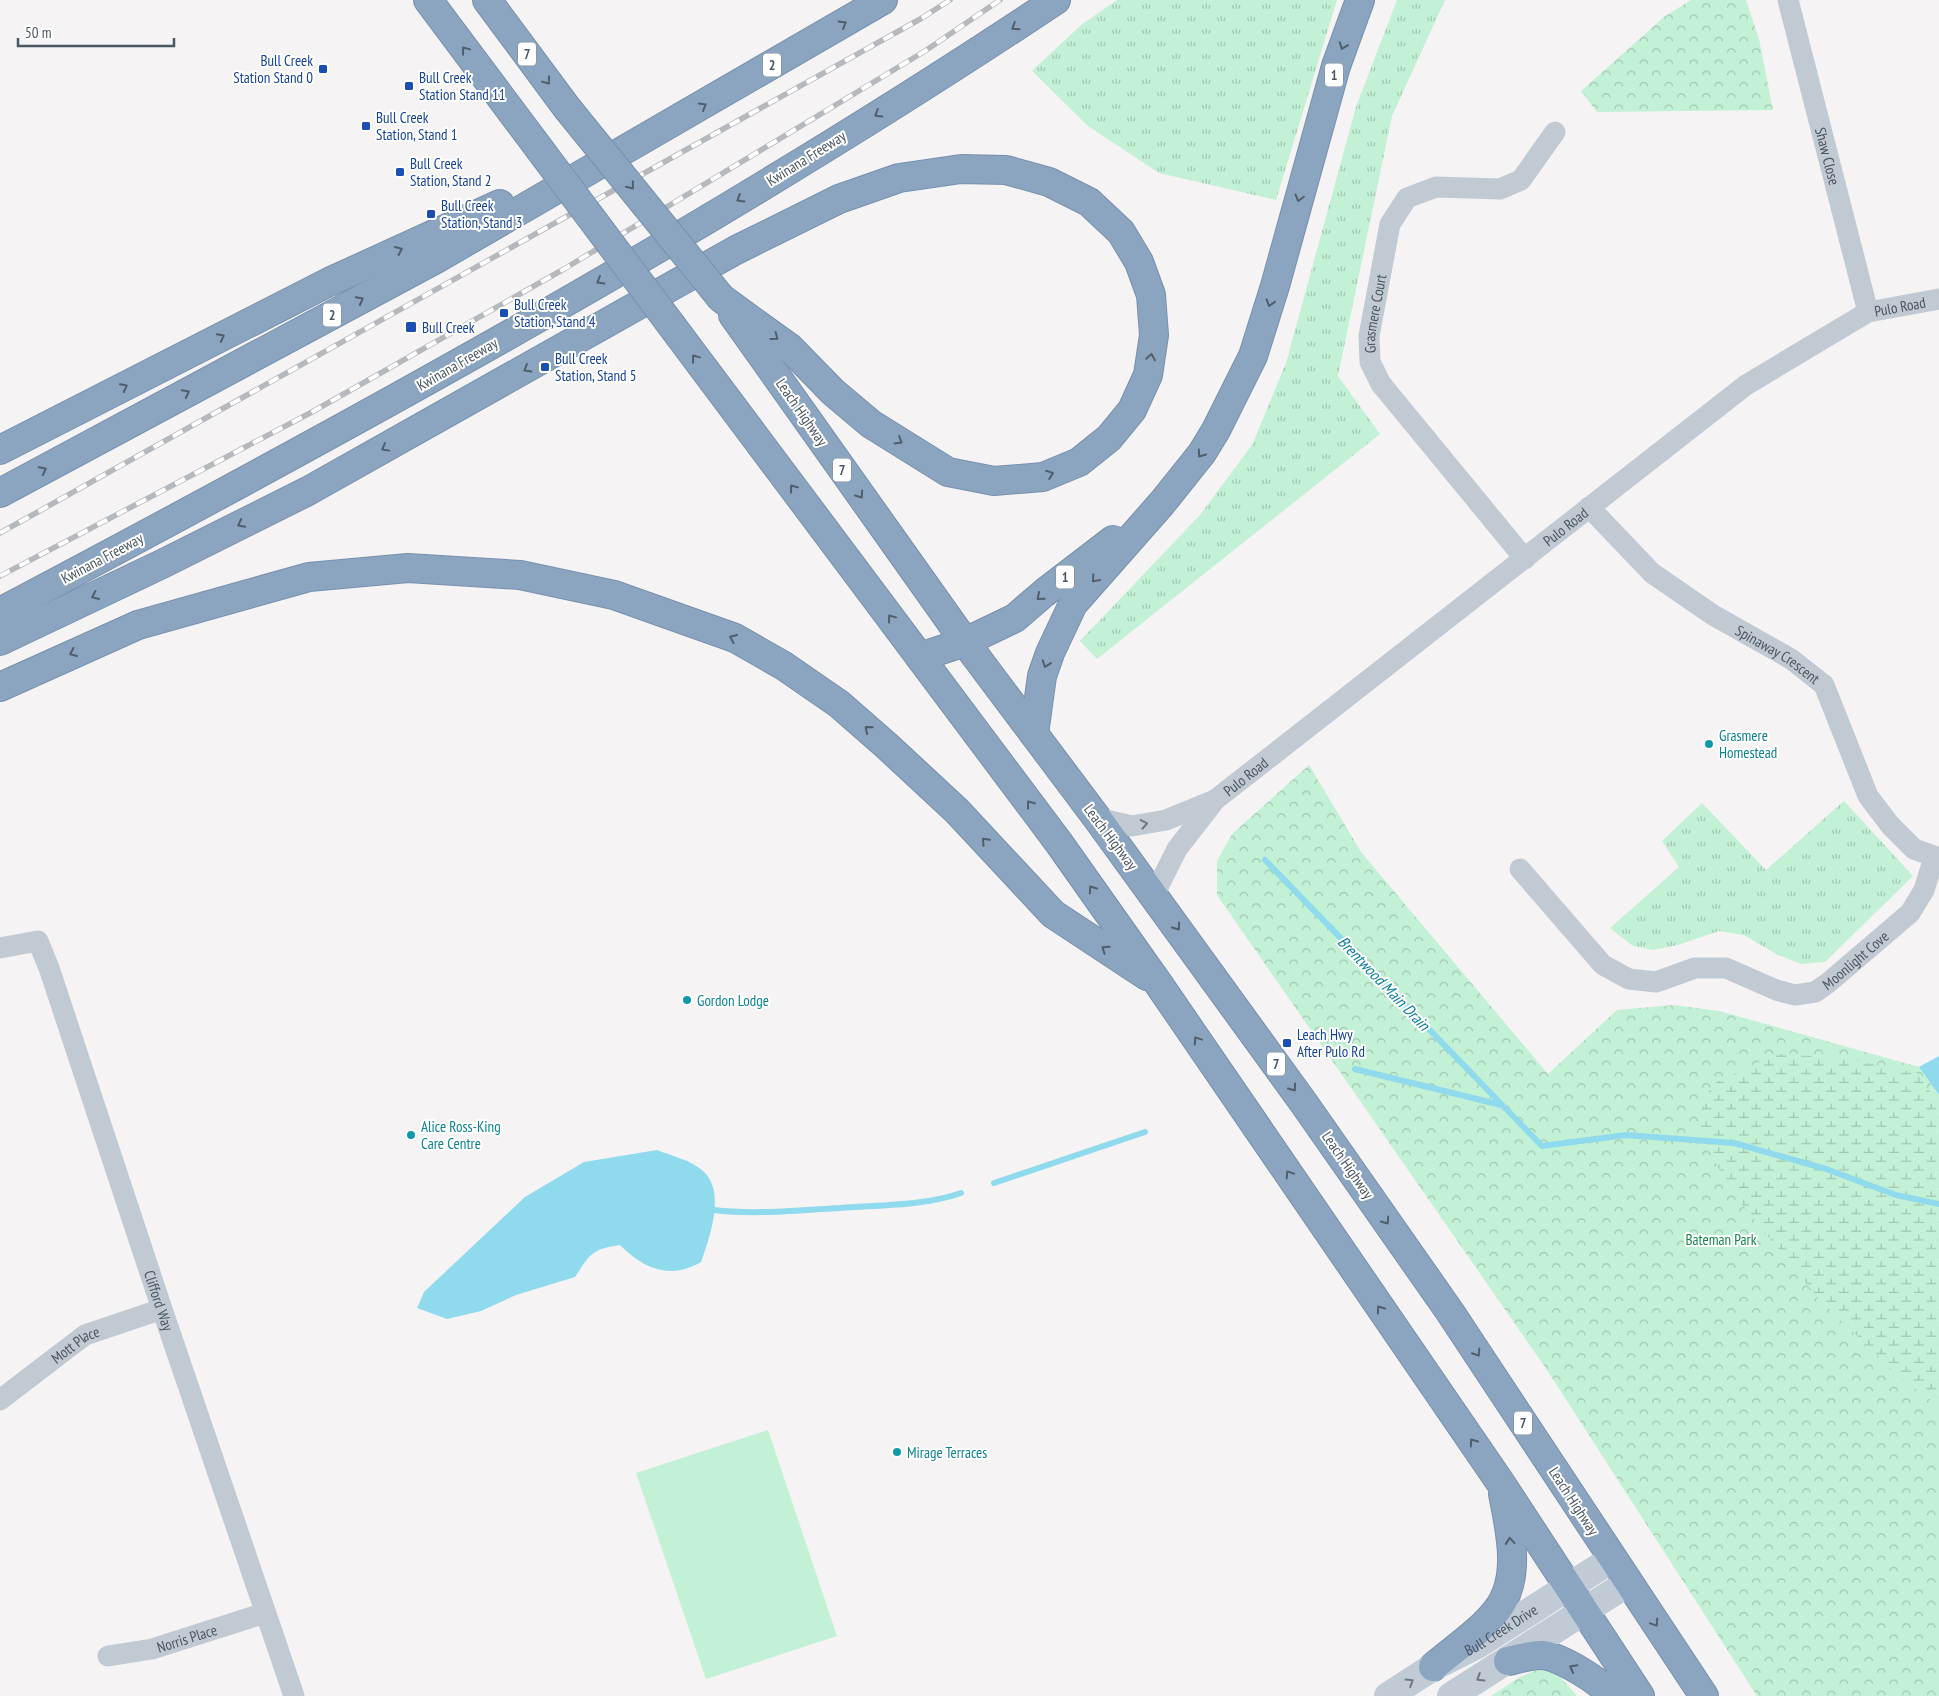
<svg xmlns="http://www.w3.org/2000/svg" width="1939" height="1696" font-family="'PT Sans Narrow',sans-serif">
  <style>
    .grass { fill: url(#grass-tufts) }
    .forest { fill: url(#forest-crowns) }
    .wetland { fill: url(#wetland-marsh) }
    .pitch { fill: #c3f1d5 }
    .water { fill: #90daee }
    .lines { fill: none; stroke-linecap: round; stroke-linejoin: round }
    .stream { stroke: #90daee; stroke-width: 6 }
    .highway-casing { stroke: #7690ad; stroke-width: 30 }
    .street { stroke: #c1cad2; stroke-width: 21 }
    .secondary { stroke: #c1cbd6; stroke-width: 28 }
    .highway { stroke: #8ba5c1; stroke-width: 28 }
    .rail-casing { stroke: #b5b8bd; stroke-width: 5.5 }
    .rail { stroke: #fff; stroke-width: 4; stroke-dasharray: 11; stroke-linecap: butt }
    .highway-bridge-casing { stroke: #7690ad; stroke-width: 30; stroke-linecap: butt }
    .highway-bridge { stroke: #8ba5c1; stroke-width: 28 }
    .oneway { stroke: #505e6b }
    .oneway2 { stroke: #6e7983 }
    .oneway3 { stroke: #6e7984 }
    .transit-dot { fill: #1a4fb4; stroke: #fff; stroke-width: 2 }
    .culture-dot { fill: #0f9aa8; stroke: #fff; stroke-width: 2 }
    .labels { text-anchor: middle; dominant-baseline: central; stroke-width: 4; stroke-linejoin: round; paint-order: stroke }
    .shield { fill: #fff; stroke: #808990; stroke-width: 1 }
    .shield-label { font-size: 14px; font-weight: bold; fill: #4a5661 }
    .transit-label { font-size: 15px; fill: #164399; stroke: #fff; text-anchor: start }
    .street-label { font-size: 15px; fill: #4a5661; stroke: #fff }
    .culture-label { font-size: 15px; fill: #0d838f; stroke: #fff; text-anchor: start }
    .park-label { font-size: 15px; fill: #17864f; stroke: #fff }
    .water-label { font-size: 16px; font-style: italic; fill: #0c7c9b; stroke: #fff }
  </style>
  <defs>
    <pattern id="grass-tufts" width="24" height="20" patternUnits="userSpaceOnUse" patternTransform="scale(1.25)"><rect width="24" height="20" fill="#c3f1d5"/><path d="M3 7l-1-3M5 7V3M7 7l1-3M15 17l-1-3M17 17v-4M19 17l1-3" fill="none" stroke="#a0c6b0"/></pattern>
    <pattern id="forest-crowns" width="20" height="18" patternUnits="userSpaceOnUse" patternTransform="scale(1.25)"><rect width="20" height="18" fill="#c3f1d5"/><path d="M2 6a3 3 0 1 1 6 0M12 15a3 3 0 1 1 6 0" fill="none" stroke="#a0c6b0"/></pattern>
    <pattern id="wetland-marsh" width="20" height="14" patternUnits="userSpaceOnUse" patternTransform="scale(1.25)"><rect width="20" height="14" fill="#c3f1d5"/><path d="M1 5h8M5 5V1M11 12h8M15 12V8" fill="none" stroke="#a0c6b0"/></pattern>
  </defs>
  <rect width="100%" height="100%" fill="#f5f3f3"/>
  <!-- grass -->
  <g class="grass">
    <path d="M1117,0H1337L1276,200L1159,173L1088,126L1032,71L1081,25Z"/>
    <path d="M1397,0H1445L1392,116L1338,376L1380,434L1097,659L1080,641L1200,515L1252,445L1286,363L1356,107Z"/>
    <path d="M1844,801L1913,876L1825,962L1801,964L1776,954L1744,935L1719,931L1678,945L1653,950L1633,946L1610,928L1679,867L1662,841L1702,803L1766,870Z"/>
  </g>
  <!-- forest -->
  <g class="forest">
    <path d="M1691,0H1746L1759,39L1773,110L1597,112L1581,91L1664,17Z"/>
    <path d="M1309,765L1361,852L1548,1074L1617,1010L1674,1005L1719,1011L1919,1067L1939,1095V1696H1757L1547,1370L1217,895V861L1232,834Z"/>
    <path d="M1542,1668L1557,1673L1577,1696H1491L1520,1677Z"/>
  </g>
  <!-- wetland -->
  <path class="wetland" d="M1776,1054L1843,1058L1917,1073L1939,1105V1406L1904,1381L1817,1297L1728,1187L1698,1127L1711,1085Z"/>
  <!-- pitch -->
  <path class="pitch" d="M768,1430L837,1636L706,1679L636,1473Z"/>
  <!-- water -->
  <g class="water">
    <path d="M1939,1056V1095L1919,1067Z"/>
    <path d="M657,1150C672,1156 691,1160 703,1171C726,1191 710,1237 701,1262C670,1280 644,1269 620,1245C592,1249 590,1254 575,1277L516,1295L481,1311L447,1319L417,1308L424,1292L525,1197L584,1162Z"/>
  </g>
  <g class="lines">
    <!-- stream -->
    <g class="stream">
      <path d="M1265,860L1542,1146L1626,1135L1734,1143L1826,1169L1896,1195L1939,1204"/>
      <path d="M1355,1069L1501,1105"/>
      <path d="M994,1183L1145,1132"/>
      <path d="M714,1210C755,1215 798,1210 840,1208C879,1205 924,1206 961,1193"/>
    </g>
    <defs>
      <g id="highway">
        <path d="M428,0L526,131"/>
        <path d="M487,0L567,108"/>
        <path d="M733,315L965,642L1097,818L1303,1102L1450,1312L1704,1696"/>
        <path d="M672,326L1059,843L1160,986L1500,1482L1640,1696"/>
        <path d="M0,450L329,282L500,204"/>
        <path d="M0,493L436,259L883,0"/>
        <path d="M0,612C359,422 717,226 1056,0"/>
        <path d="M0,641L162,564L308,491L736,250L839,199L899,178L961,169L1006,170L1049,182L1089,202L1121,232L1139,262L1151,295L1154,335L1148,375L1132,410L1109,438L1079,462L1043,477L994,481L948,472L871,424L833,392L790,348L721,298"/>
        <path d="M920,657L965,642L1015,618L1044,593L1113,540"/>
        <path d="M0,687L138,625L309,577L408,568L520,575L614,595L735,638L784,666L839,704L887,746L957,811L1053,914L1147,976"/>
        <path d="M1034,734L1042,676L1050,653L1073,604L1162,503L1202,453L1216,430L1253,356L1275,286L1336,66L1360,0"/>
        <path d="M1508,1661C1518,1659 1533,1654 1543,1655C1563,1658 1599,1681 1613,1696"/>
        <path d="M1433,1667C1453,1650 1481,1631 1497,1610C1522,1578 1510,1530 1503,1494"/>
      </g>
    </defs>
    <!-- highway casing -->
    <use href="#highway" class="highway-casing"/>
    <!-- street -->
    <g class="street">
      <path id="s1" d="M1788,0L1868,312"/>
      <path id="s2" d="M1589,507L1652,573L1713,615L1791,659L1824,685L1868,796L1890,825L1914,849L1939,858"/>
      <path id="s3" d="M1525,559L1381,384L1370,362L1369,336L1390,224L1407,198L1436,187L1500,189L1521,180L1555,132"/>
      <path d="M1097,818L1132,826L1166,820L1215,800"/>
      <path id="s4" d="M1520,869L1603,965L1629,979L1656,982L1695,968H1726L1776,990L1795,995L1815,992L1828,983L1910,913L1924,890L1934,858"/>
      <path id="s5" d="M1154,895L1177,849L1215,800L1746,385L1868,312L1939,299"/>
      <path id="s6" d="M0,948L38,941L49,968L162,1309L294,1696"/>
      <path id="s7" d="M0,1400L85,1335L162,1309"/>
      <path id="s8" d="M108,1656L152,1649L265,1613"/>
    </g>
    <!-- secondary -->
    <g class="secondary">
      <path id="s9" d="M1388,1696L1433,1667L1477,1645L1612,1559"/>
      <path d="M1451,1696L1628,1583"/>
    </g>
    <!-- highway -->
    <use href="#highway" class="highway"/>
    <defs>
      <g id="rail">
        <path d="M0,533L922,18L950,0"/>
        <path d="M0,576L312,412L564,269L925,51L1000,0"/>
      </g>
    </defs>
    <!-- rail casing -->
    <use href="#rail" class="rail-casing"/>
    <!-- rail -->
    <use href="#rail" class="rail"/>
    <defs>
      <g id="highway-bridge">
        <path d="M567,108L721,298"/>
        <path d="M526,131L672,326"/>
      </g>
    </defs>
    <!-- highway-bridge casing -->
    <use href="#highway-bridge" class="highway-bridge-casing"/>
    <!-- highway-bridge -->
    <use href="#highway-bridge" class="highway-bridge"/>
  </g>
  <!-- one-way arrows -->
  <defs><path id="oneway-chevron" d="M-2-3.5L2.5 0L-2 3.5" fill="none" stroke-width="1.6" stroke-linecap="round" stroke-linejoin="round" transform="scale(1.25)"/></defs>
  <g class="oneway">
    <use href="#oneway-chevron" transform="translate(843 24) rotate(-30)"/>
    <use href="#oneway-chevron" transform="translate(1015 27) rotate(147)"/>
    <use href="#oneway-chevron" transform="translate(1343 46) rotate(110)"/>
    <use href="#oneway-chevron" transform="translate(465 50) rotate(-127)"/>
    <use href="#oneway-chevron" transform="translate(547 81) rotate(53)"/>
    <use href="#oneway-chevron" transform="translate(703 106) rotate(-30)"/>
    <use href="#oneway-chevron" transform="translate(878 114) rotate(148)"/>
    <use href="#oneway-chevron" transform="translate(631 186) rotate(51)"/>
    <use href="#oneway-chevron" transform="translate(1299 198) rotate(105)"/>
    <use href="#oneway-chevron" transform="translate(740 199) rotate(149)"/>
    <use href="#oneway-chevron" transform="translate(399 250) rotate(-25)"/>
    <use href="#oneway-chevron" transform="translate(600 281) rotate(150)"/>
    <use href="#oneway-chevron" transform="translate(360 300) rotate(-28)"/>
    <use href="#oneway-chevron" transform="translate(1270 303) rotate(107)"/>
    <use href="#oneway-chevron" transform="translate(221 337) rotate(-27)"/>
    <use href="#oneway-chevron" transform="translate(775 337) rotate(36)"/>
    <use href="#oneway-chevron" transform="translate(1151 357) rotate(-81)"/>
    <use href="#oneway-chevron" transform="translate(695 358) rotate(-127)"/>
    <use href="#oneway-chevron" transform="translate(527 369) rotate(150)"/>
    <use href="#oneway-chevron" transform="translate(124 387) rotate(-27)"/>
    <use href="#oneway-chevron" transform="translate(186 393) rotate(-28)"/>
    <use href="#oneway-chevron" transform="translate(899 441) rotate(31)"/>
    <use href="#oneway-chevron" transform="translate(385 448) rotate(151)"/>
    <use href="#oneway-chevron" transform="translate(1201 454) rotate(125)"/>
    <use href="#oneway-chevron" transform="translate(43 470) rotate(-28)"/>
    <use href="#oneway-chevron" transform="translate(1050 474) rotate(-21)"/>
    <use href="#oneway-chevron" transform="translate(793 488) rotate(-127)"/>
    <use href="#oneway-chevron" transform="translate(860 495) rotate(55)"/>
    <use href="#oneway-chevron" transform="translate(241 524) rotate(153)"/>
    <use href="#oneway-chevron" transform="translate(1095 579) rotate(131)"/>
    <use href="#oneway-chevron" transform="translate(95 596) rotate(155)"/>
    <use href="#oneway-chevron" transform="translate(1040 597) rotate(139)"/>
    <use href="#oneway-chevron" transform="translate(891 618) rotate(-127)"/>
    <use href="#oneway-chevron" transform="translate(733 638) rotate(-156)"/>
    <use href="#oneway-chevron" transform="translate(73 653) rotate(155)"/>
    <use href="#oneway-chevron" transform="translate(1046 664) rotate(109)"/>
    <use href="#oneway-chevron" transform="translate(868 729) rotate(-140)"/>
    <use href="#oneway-chevron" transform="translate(1030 804) rotate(-127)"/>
    <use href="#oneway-chevron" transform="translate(985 841) rotate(-133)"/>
    <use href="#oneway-chevron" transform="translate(1092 889) rotate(-125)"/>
    <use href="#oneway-chevron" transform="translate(1177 927) rotate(54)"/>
    <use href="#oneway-chevron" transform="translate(1105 949) rotate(-146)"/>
    <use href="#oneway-chevron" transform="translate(1197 1040) rotate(-124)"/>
    <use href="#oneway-chevron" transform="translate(1293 1088) rotate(54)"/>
    <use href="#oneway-chevron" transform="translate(1289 1174) rotate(-124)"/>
    <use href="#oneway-chevron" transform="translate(1386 1221) rotate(55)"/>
    <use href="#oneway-chevron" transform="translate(1380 1309) rotate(-125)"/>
    <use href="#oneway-chevron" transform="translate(1477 1353) rotate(57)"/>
    <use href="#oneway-chevron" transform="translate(1473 1442) rotate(-125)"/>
    <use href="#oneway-chevron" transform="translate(1510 1541) rotate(-95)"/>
    <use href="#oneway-chevron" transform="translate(1655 1623) rotate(56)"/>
    <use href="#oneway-chevron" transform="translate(1573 1668) rotate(-152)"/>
  </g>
  <use class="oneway2" href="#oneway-chevron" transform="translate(1144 824) rotate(-10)"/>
  <g class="oneway3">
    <use href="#oneway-chevron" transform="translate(1480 1678) rotate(148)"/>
    <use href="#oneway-chevron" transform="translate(1410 1682) rotate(-32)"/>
  </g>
  <!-- markers -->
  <g class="transit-dot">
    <rect x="318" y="64" width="10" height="10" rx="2.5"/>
    <rect x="404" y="81" width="10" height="10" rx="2.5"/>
    <rect x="361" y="121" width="10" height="10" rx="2.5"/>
    <rect x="395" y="167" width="10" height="10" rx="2.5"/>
    <rect x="426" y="209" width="10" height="10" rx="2.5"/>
    <rect x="499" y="308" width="10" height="10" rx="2.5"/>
    <rect x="405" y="321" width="12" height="12" rx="2.5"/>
    <rect x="540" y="362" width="10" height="10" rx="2.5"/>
    <rect x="1282" y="1038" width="10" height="10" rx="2.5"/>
  </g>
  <g class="culture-dot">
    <circle cx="1709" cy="744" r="5"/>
    <circle cx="687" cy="1000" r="5"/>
    <circle cx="411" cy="1135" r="5"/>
    <circle cx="897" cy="1452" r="5"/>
  </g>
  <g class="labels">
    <!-- shield labels -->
    <g class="shield">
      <rect x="518" y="42.5" width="18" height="23" rx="4"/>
      <rect x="763" y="53.5" width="18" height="23" rx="4"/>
      <rect x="1325" y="63.5" width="18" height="23" rx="4"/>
      <rect x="323" y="303.5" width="18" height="23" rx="4"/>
      <rect x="833" y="458.5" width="18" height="23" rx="4"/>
      <rect x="1056" y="565.5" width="18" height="23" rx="4"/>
      <rect x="1267" y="1052.5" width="18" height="23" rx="4"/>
      <rect x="1514" y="1411.5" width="18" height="23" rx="4"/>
    </g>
    <g class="shield-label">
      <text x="527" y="54">7</text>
      <text x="772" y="65">2</text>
      <text x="1334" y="75">1</text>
      <text x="332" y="315">2</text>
      <text x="842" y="470">7</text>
      <text x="1065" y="577">1</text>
      <text x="1276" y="1064">7</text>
      <text x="1523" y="1423">7</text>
    </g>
    <!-- transit labels -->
    <g class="transit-label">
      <text x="313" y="60" text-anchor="end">Bull Creek<tspan x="313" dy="17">Station Stand 0</tspan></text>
      <text x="419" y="77">Bull Creek<tspan x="419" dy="17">Station Stand 11</tspan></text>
      <text x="376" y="117">Bull Creek<tspan x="376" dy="17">Station, Stand 1</tspan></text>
      <text x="410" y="163">Bull Creek<tspan x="410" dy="17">Station, Stand 2</tspan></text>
      <text x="441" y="205">Bull Creek<tspan x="441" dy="17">Station, Stand 3</tspan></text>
      <text x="514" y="304">Bull Creek<tspan x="514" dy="17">Station, Stand 4</tspan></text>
      <text x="422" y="327">Bull Creek</text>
      <text x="555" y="358">Bull Creek<tspan x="555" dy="17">Station, Stand 5</tspan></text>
      <text x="1297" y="1034">Leach Hwy<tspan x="1297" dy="17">After Pulo Rd</tspan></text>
    </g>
    <!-- street labels -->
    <g class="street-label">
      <text stroke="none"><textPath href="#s1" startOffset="161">Shaw Close</textPath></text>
      <text transform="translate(806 158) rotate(-32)">Kwinana Freeway</text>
      <text stroke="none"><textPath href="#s5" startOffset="962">Pulo Road</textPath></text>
      <text stroke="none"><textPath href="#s3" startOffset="300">Grasmere Court</textPath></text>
      <text transform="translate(457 364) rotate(-30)">Kwinana Freeway</text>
      <text transform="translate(802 412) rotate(55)">Leach Highway</text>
      <text stroke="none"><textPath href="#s5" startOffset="558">Pulo Road</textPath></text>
      <text transform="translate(102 558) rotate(-28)">Kwinana Freeway</text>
      <text stroke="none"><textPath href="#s2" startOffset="241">Spinaway Crescent</textPath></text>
      <text stroke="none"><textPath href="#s5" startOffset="152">Pulo Road</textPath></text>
      <text transform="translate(1111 837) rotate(53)">Leach Highway</text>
      <text stroke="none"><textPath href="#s4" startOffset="402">Moonlight Cove</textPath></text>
      <text transform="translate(1348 1165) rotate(55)">Leach Highway</text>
      <text stroke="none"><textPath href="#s6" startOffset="418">Clifford Way</textPath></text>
      <text stroke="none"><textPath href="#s7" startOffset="94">Mott Place</textPath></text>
      <text transform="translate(1574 1501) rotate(57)">Leach Highway</text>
      <text stroke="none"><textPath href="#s9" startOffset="131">Bull Creek Drive</textPath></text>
      <text stroke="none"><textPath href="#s8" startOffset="81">Norris Place</textPath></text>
    </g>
    <!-- culture labels -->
    <g class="culture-label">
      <text x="1719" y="735">Grasmere<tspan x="1719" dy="17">Homestead</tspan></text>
      <text x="697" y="1000">Gordon Lodge</text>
      <text x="421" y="1126">Alice Ross-King<tspan x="421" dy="17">Care Centre</tspan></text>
      <text x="907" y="1452">Mirage Terraces</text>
    </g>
    <!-- park labels -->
    <g class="park-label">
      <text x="1721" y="1239">Bateman Park</text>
    </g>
    <!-- water labels -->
    <g class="water-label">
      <text transform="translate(1384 983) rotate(46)">Brentwood Main Drain</text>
    </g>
  </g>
  <!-- scale -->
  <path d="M18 38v8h156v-8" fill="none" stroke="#4a5661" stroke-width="2.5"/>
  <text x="25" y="38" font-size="15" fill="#4a5661" stroke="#ffffff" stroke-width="4" paint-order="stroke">50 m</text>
</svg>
